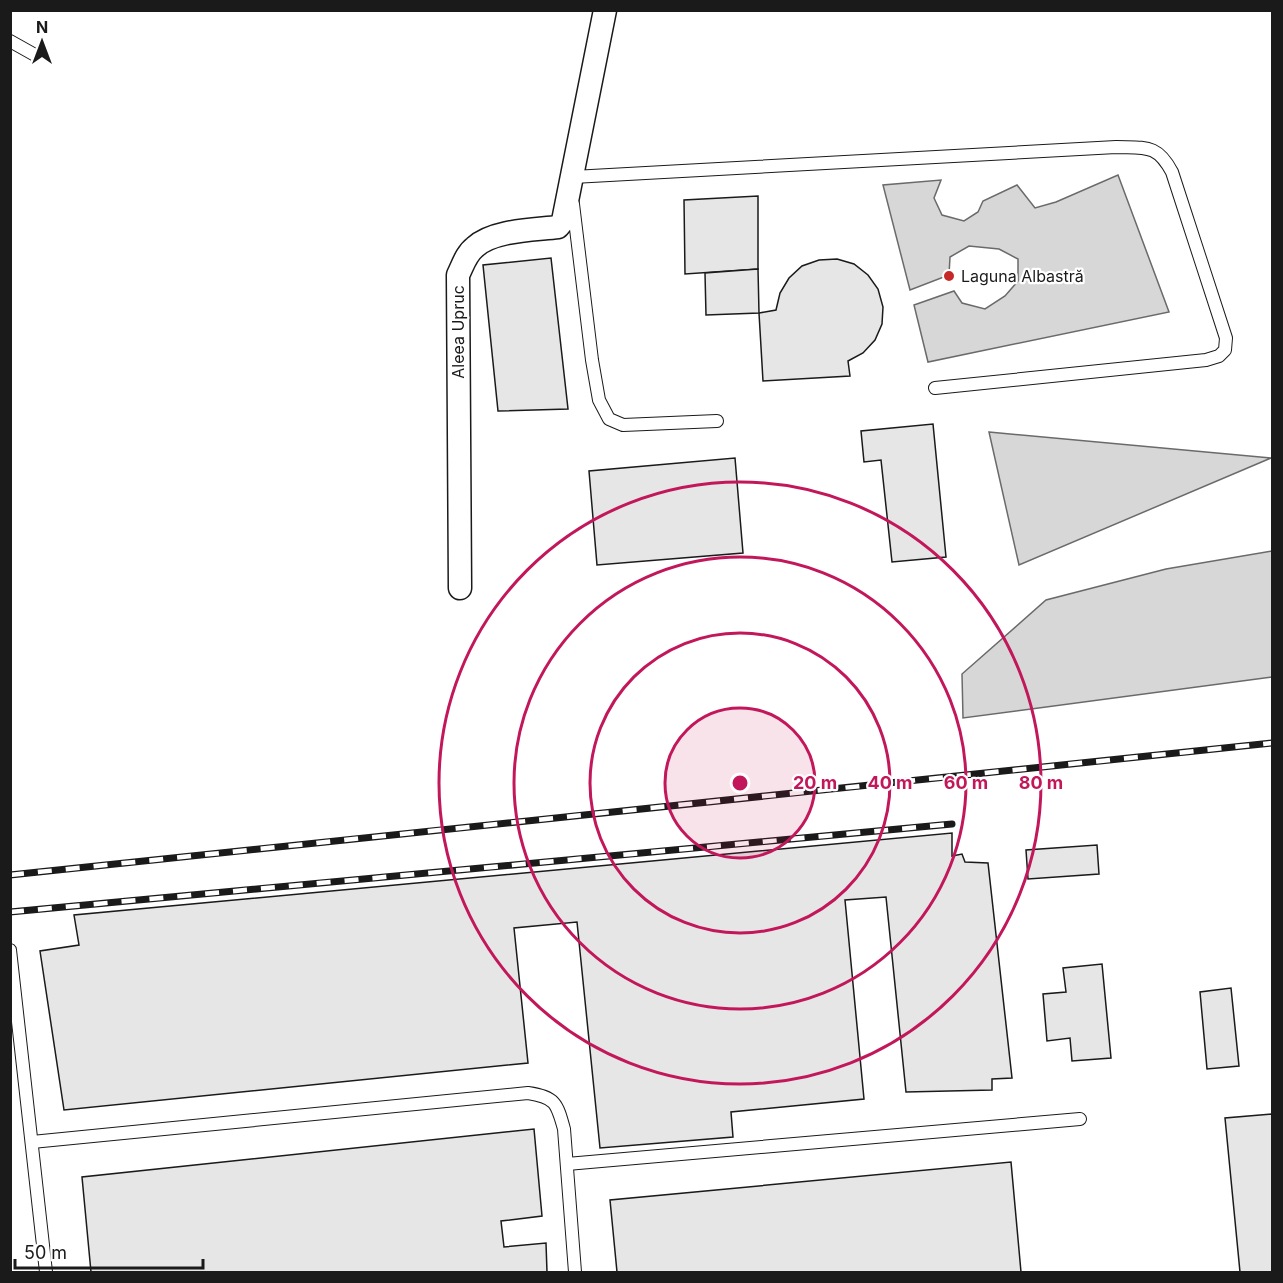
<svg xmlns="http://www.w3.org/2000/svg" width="1283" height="1283" font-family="Inter,sans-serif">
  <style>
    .water { fill: #d7d7d7; stroke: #6a6a6a; stroke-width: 1.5 }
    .building { fill: #e6e6e6; stroke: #1a1a1a; stroke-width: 1.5 }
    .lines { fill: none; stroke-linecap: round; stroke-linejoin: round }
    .lane-casing { stroke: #1a1a1a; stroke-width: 14 }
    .street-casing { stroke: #1a1a1a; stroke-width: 25 }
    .lane { stroke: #fff; stroke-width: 12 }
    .street { stroke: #fff; stroke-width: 22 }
    .rail-casing { stroke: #1a1a1a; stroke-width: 7 }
    .rail { stroke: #fff; stroke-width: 4.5; stroke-dasharray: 14; stroke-linecap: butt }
    .ring { fill: none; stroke: #c2185b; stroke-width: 3 }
    .poi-dot { fill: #c62828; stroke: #fff; stroke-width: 2 }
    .labels { text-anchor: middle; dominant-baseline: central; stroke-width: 4.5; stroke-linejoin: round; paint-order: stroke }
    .poi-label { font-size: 16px; fill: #1a1a1a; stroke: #fff; text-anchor: start }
    .street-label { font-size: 16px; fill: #1a1a1a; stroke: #fff }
    .centre { fill: #c2185b; stroke: #fff; stroke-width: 3 }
    .ring-label { font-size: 18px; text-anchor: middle; font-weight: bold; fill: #c2185b; stroke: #fff; stroke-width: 4.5; stroke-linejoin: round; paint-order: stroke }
  </style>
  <rect width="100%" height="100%" fill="#fff"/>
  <!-- water -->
  <g class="water">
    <path d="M1118,175L1169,312L928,362L914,305L954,291L962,303L985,309L1005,296L1018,281V259L999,249L969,246L950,257L949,275L910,290L883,185L941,180L934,198L942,215L964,221L978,212L983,201L1017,185L1035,208L1056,202Z"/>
    <path d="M989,432L1271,458L1019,565Z"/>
    <path d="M1272,551V677L963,718L962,674L1046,600L1166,569Z"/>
  </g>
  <!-- building -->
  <g class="building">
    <path d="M758,196V269L685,274L684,200Z"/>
    <path d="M551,258L568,409L498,411L483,265Z"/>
    <path d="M837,259L854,264L868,275L878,289L883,307L882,324L875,340L863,353L848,361L850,376L763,381L759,313L776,310L780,293L789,278L802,266L819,260Z"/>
    <path d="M758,269L759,313L706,315L705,273Z"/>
    <path d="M933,424L946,557L892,562L881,460L864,462L861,431Z"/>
    <path d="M735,458L743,553L597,565L589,471Z"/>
    <path d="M952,833V856L962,854L965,862L988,863L1012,1078L992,1079V1090L906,1092L886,897L845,900L864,1099L731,1112L733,1137L600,1148L577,922L514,928L528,1063L64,1110L40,951L79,945L74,915Z"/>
    <path d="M1097,845L1099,874L1028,879L1026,850Z"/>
    <path d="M1102,964L1111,1058L1072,1061L1070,1038L1047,1041L1043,994L1066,992L1063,968Z"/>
    <path d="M1231,988L1239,1066L1207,1069L1200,992Z"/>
    <path d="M1272,1114V1272H1240L1225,1118Z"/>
    <path d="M534,1129L542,1216L501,1221L504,1247L546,1243L547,1272H91L82,1177Z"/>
    <path d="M1011,1162L1021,1272H617L610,1200Z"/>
  </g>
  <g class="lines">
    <defs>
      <g id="lane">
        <path d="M10,41L35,55"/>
        <path d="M573,177L1116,147C1146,148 1157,144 1172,172L1226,338L1225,350L1219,356L1206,360L935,388"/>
        <path d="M573,204L592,360L599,400L609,419L623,425L717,421"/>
        <path d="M10,950L46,1272"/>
        <path d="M32,1142L528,1093C555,1097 557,1103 564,1129L575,1272"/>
        <path d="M567,1164L1080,1119"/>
      </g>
      <path id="street" d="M460,588L458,275C463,265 466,254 475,247C493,230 534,230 558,227L563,221L605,10"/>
    </defs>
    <!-- lane casing -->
    <use href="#lane" class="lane-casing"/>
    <!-- street casing -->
    <use href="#street" class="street-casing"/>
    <!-- lane -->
    <use href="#lane" class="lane"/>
    <!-- street -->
    <use href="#street" class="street"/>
    <defs>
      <g id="rail">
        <path d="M10,875L1272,743"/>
        <path d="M10,912L952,824"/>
      </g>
    </defs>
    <!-- rail casing -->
    <use href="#rail" class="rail-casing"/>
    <!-- rail -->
    <use href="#rail" class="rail"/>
  </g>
  <!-- distance rings -->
  <circle cx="740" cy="783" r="75" fill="#c2185b" fill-opacity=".12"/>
  <g class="ring">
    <circle cx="740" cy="783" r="75"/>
    <circle cx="740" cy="783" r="150"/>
    <circle cx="740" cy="783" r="226"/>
    <circle cx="740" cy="783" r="301"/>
  </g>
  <!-- markers -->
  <circle class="poi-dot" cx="949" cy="276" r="6"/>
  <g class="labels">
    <!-- poi labels -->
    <g class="poi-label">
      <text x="961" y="276">Laguna Albastră</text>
    </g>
    <!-- street labels -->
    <g class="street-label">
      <text transform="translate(458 332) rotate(-90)">Aleea Upruc</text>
    </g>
  </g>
  <circle cx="740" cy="783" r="9" class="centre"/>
  <g class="ring-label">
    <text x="815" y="789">20 m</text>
    <text x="890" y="789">40 m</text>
    <text x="966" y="789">60 m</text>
    <text x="1041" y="789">80 m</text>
  </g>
  <!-- border -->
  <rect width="1283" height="1283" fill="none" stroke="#1a1a1a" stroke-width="24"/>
  <!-- north arrow -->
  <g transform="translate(42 42)" stroke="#ffffff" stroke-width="4.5" paint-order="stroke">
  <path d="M0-4.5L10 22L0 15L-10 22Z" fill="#1a1a1a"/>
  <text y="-9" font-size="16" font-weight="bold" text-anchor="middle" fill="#1a1a1a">N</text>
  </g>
  <!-- scale -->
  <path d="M15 1259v9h188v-9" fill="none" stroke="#1a1a1a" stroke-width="3"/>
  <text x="24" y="1259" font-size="18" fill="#1a1a1a" stroke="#ffffff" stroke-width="4.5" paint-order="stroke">50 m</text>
</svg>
